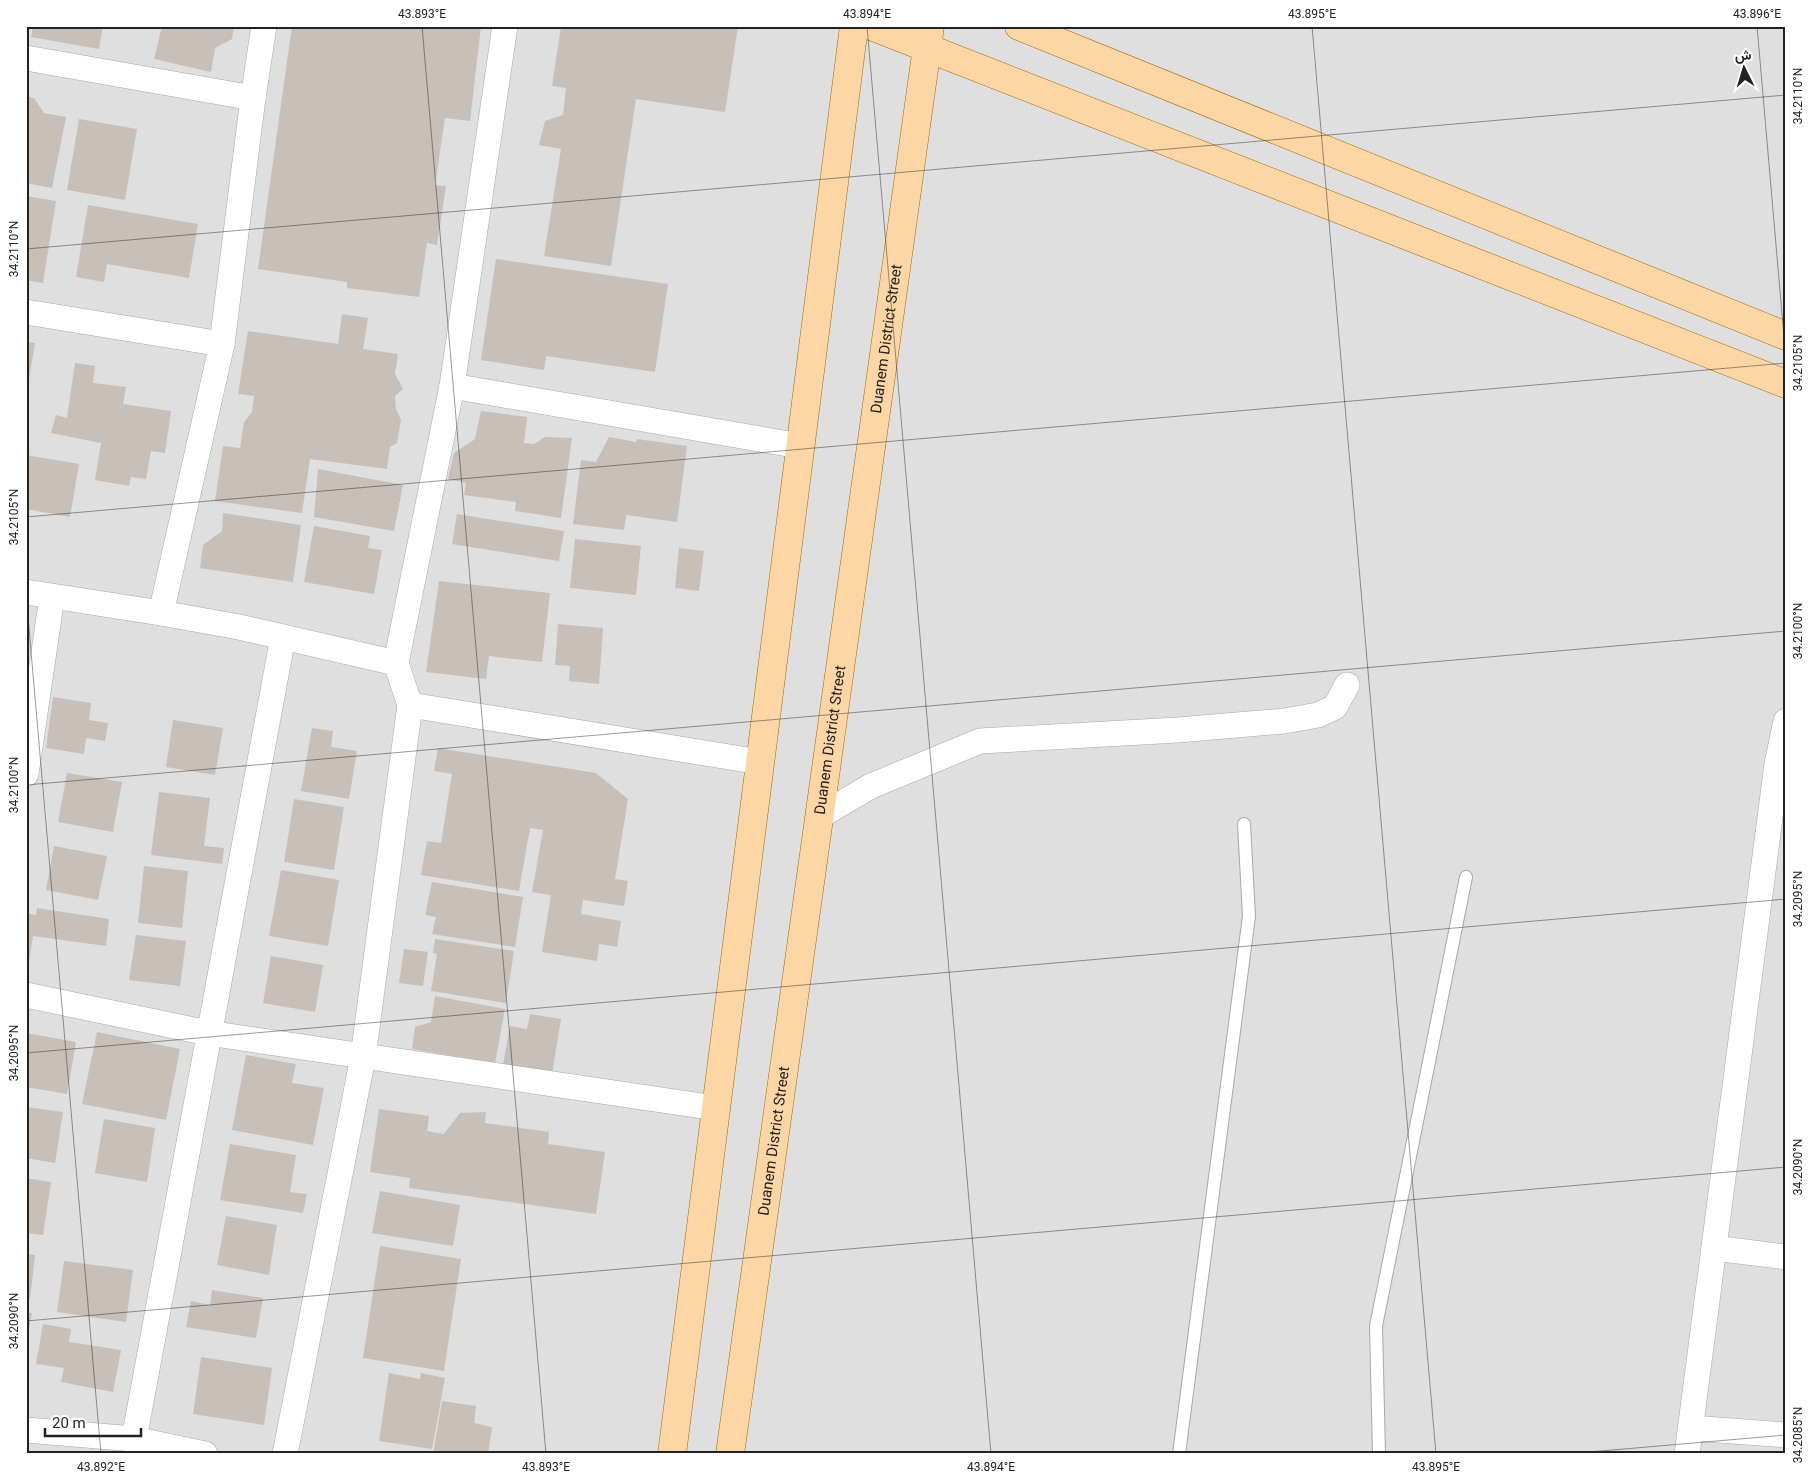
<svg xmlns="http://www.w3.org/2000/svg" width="1812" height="1480" font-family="Roboto,Vazirmatn,sans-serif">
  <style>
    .residential { fill: #e0dfdf }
    .building { fill: #c7bfb8 }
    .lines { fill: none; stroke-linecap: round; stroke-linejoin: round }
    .lane-casing { stroke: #a9a9a9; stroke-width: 14 }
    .street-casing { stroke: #a9a9a9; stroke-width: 26 }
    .primary-casing { stroke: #a06b00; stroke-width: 29 }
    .lane { stroke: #fff; stroke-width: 12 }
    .street { stroke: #fff; stroke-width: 25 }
    .primary { stroke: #fcd6a4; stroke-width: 28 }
    .ticks { fill: none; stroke: #222; stroke-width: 1; stroke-opacity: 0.45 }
    .labels { text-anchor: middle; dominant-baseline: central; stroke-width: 4; stroke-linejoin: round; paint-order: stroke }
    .street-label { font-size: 15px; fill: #222; stroke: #fff }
    .neatline { fill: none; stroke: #222; stroke-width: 2 }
    .ticks-label { font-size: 12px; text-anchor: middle; fill: #222 }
  </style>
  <rect width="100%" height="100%" fill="#f2efe9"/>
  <!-- residential -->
  <rect class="residential" x="26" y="26" width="1760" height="1428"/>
  <!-- building -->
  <g class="building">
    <path d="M33,26H103L99,49L31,37Z"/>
    <path d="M162,26H234L232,39L215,48L211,72L154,59Z"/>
    <path d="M292,26H481L470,121L445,118L435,185L446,186L437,245L427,243L419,297L347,288V282L258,269Z"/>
    <path d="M561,26H738L725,112L636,99L611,266L544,256L561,149L539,145L545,121L563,115L566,88L552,86Z"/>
    <path d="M26,96L34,98L44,113L66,117L52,188L26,183Z"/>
    <path d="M79,119L137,129L125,200L67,190Z"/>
    <path d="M26,196L56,201L43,283L26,280Z"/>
    <path d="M88,205L198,224L189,278L107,264L104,282L76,277Z"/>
    <path d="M496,259L668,284L655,372L546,356L544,370L481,360Z"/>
    <path d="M342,314L368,318L363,349L398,354L395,374L403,389L395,396L396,409L401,420L397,443L390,447L387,469L310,459L302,513L215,501L223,446L240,448L244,422L252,412L254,396L238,394L248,331L338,344Z"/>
    <path d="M26,342L35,343L27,391H26Z"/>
    <path d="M75,363L95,366L93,383L126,387L123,404L171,411L165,453L151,451L146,479L131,477L129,486L95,480L101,443L51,433L56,415L67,418Z"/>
    <path d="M481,411L527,417L524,443L534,444L545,437L572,438L561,518L515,511L516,502L464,495L466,483L448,479L454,453L475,439Z"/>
    <path d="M609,437L636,442L637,439L687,446L677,522L626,515L624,530L573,524L581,460L596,462Z"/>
    <path d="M26,455L79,464L70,517L26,509Z"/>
    <path d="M318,469L403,485L394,531L314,517Z"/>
    <path d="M223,513L301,525L293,582L200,568L203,545L222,531Z"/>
    <path d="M457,514L564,531L559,561L452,544Z"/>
    <path d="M314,526L370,536L368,548L382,550L374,594L304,582Z"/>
    <path d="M575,539L641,546L636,595L570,588Z"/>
    <path d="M679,548L704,551L699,591L675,588Z"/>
    <path d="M439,581L550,593L542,662L489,656L486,679L426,672Z"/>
    <path d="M558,624L603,628L599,684L569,681L570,666L555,665Z"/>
    <path d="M53,697L91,703L89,720L108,723L105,741L86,738L84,754L46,748Z"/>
    <path d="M173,720L223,728L215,775L166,767Z"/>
    <path d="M312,728L333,731L331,747L357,751L349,799L301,791Z"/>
    <path d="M438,748L596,773L628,799L615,879L628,881L624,906L583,900L581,914L621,921L617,947L599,944L597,961L542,952L551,895L532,892L543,830L530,828L519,891L421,875L427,841L441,843L452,774L434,771Z"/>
    <path d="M67,773L122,782L113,832L58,822Z"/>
    <path d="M159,792L210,798L204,846L224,848L222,864L151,855Z"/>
    <path d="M294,799L344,807L334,870L284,862Z"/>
    <path d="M54,846L107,856L98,900L46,890Z"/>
    <path d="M144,866L188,871L182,928L138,923Z"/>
    <path d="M281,870L339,880L328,946L269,936Z"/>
    <path d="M432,882L523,897L515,947L432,934L436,917L425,915Z"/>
    <path d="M37,908L109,919L106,946L33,936L29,962H26V913L36,915Z"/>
    <path d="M136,935L186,941L180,986L129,980Z"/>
    <path d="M435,939L514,951L506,1003L431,991L437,954L433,953Z"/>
    <path d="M404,949L428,952L423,986L399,983Z"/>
    <path d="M271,956L323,965L315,1012L263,1003Z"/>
    <path d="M435,996L505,1009L495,1063L412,1049L415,1027L431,1022Z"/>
    <path d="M530,1014L561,1019L552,1074L503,1065L510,1026L527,1029Z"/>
    <path d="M97,1032L180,1049L166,1120L82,1104Z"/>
    <path d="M26,1033L76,1042L67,1094L26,1087Z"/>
    <path d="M246,1055L296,1064L292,1083L324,1088L313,1145L232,1130Z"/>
    <path d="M26,1107L63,1112L55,1163L26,1158Z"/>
    <path d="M379,1109L429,1116L427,1131L444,1134L460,1113L486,1112L485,1123L549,1132L548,1144L605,1152L596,1214L409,1188L410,1178L370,1172Z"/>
    <path d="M104,1119L155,1128L147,1182L95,1173Z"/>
    <path d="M230,1144L296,1155L290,1192L307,1194L303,1213L220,1200Z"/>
    <path d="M26,1178L51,1182L43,1235L26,1233Z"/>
    <path d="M380,1191L460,1205L453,1246L372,1233Z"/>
    <path d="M226,1216L277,1225L269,1275L217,1265Z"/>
    <path d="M380,1246L461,1259L444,1371L363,1358Z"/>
    <path d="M26,1254L35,1255L30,1299H26Z"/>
    <path d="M64,1261L133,1270L126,1322L57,1312Z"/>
    <path d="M212,1290L263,1298L256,1338L186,1327L191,1301L210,1305Z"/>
    <path d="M26,1312L32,1313L27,1340H26Z"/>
    <path d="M43,1324L71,1329L69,1342L121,1350L113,1392L61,1382L64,1368L36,1364Z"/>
    <path d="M201,1357L272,1368L264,1425L193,1414Z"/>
    <path d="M389,1373L420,1379L421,1373L445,1378L432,1449L379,1441Z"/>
    <path d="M442,1401L476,1406L474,1423L492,1427L488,1454H433Z"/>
  </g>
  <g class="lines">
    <defs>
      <g id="lane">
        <path d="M1179,1454L1249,916L1244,824"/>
        <path d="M1379,1454L1376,1326L1466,877"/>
      </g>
      <g id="street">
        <path d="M26,58L253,98"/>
        <path d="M26,312L222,344"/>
        <path d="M452,386L800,446"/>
        <path d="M26,592L161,613L239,627L396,663L410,705L760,762"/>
        <path d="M161,613L222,344L253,98L264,26"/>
        <path d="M396,663L452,386L505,26"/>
        <path d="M26,774L52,597"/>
        <path d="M820,816L871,786L980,741L1178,730L1284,721L1318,715L1335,707L1347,685"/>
        <path d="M26,995L208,1033L716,1108"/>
        <path d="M1714,1248L1786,1257"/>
        <path d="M1691,1428L1786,1435"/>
        <path d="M26,1430L134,1439L205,1454"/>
        <path d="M134,1439L283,637"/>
        <path d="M285,1454L363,1057L410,705"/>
        <path d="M1687,1454L1777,764L1786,721"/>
      </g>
      <g id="primary">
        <path d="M871,26L1786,384"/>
        <path d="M1019,26L1786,336"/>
        <path d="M672,1454L854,26"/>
        <path id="s1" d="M730,1454L930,26"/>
      </g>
    </defs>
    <!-- lane casing -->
    <use href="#lane" class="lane-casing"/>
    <!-- street casing -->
    <use href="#street" class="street-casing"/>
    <!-- primary casing -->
    <use href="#primary" class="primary-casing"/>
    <!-- lane -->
    <use href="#lane" class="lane"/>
    <!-- street -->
    <use href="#street" class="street"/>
    <!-- primary -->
    <use href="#primary" class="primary"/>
  </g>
  <!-- ticks -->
  <path class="ticks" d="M422,26L546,1454M867,26L991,1454M1312,26L1436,1454M1757,26L1786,360M26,249L1786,95M26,517L1786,363M26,594L101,1454M26,785L1786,631M26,1053L1786,899M26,1321L1786,1167M1566,1454L1786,1435"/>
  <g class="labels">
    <!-- street labels -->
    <g class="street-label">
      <text stroke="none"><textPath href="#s1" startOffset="1126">Duanem District Street</textPath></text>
      <text stroke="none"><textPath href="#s1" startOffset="721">Duanem District Street</textPath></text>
      <text stroke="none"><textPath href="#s1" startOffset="316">Duanem District Street</textPath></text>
    </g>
  </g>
  <!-- border -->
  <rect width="1812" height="1480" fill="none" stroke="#ffffff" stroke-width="55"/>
  <!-- north arrow -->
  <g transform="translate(1744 68) rotate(355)" stroke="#ffffff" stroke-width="4" paint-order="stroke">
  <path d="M0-4L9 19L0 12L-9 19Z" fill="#222222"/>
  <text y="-8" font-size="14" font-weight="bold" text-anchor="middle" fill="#222222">ش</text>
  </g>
  <!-- scale -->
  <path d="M45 1428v8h96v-8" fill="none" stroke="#222222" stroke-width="2.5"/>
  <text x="52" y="1428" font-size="15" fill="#222222" stroke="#ffffff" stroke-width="4" paint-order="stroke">20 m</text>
  <rect x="28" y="28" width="1756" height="1424" class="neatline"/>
  <g class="ticks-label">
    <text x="422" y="18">43.893°E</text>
    <text x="867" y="18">43.894°E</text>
    <text x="1312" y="18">43.895°E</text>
    <text x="1757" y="18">43.896°E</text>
    <text transform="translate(1798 96) rotate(-90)" y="4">34.2110°N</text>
    <text transform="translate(14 249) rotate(-90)" y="4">34.2110°N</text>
    <text transform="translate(1798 363) rotate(-90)" y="4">34.2105°N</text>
    <text transform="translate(14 517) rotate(-90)" y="4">34.2105°N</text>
    <text transform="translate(1798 631) rotate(-90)" y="4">34.2100°N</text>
    <text transform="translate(14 785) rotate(-90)" y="4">34.2100°N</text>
    <text transform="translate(1798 899) rotate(-90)" y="4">34.2095°N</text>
    <text transform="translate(14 1053) rotate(-90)" y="4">34.2095°N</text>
    <text transform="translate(1798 1167) rotate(-90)" y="4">34.2090°N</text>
    <text transform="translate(14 1321) rotate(-90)" y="4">34.2090°N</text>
    <text transform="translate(1798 1435) rotate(-90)" y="4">34.2085°N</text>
    <text x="101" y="1471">43.892°E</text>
    <text x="546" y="1471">43.893°E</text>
    <text x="991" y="1471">43.894°E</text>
    <text x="1436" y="1471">43.895°E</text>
  </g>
</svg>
